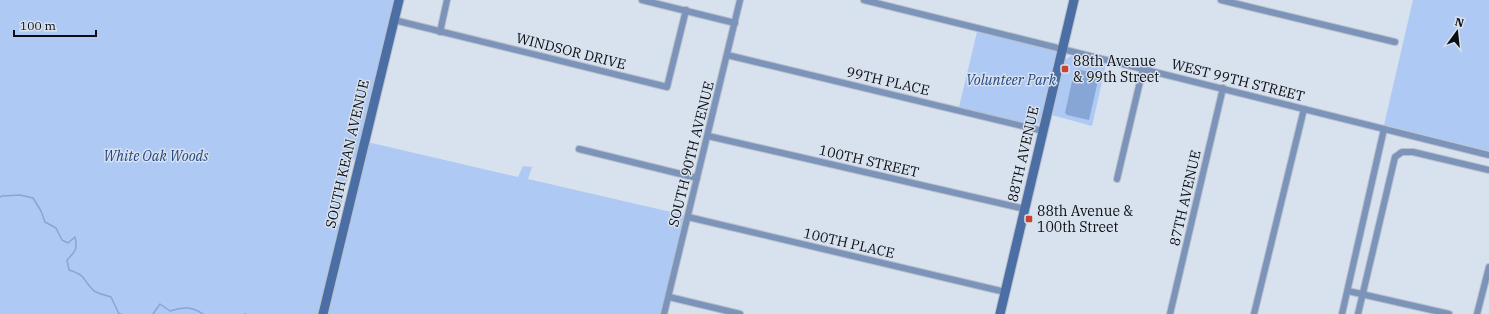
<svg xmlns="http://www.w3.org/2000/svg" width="1489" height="314" font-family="'IBM Plex Serif',serif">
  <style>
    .green { fill: #aec9f3; fill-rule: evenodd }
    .water { fill: #87a6d5 }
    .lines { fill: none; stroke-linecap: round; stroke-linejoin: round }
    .stream { stroke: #87a6d5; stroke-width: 1.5 }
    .street-casing { stroke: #b7bfcb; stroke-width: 8 }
    .secondary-casing { stroke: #b7bfcb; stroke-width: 11 }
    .street { stroke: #7c94b9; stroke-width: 6 }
    .secondary { stroke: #4b6ea4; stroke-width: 9 }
    .poi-dot { fill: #cd422b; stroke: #d8e1ee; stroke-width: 1.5 }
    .labels { text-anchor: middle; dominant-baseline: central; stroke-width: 3; stroke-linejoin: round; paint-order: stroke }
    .street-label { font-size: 14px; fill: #0b0e12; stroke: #d8e1ee }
    .poi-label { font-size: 14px; fill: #0b0e12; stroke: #d8e1ee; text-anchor: start }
    .park-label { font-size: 14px; font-style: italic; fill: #224882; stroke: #d8e1ee }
  </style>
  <rect width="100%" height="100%" fill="#d8e1ee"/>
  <!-- green -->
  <g class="green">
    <path d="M0,0H397L363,141L518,177L523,166L532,167L528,179L684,215L662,314H0ZM353,159L360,161L344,226L337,224Z"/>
    <path d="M1413,0H1489V151L1384,125Z"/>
    <path d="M977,32L1050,48L1056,52L1057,54L1041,121L1038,124L1033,125L959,107Z"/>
    <path d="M1071,56L1079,57L1106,64L1092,126L1052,115L1065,60Z"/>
  </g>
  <!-- water -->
  <path class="water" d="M1077,69L1097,74L1099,76L1089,120L1067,115L1065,113L1074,72Z"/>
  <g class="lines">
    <!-- stream -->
    <g class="stream">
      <path d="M0,197L2,196L20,195L33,198L41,211L45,222L56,228L62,240L68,243L75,237C78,249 75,252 67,260L69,270C88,276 82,280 93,290C97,294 106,295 111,297L119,314H121"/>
      <path d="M153,314L160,304L170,311C183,307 191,306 203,314"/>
      <path d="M245,314H246"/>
    </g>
    <defs>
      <g id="street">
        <path d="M642,0L735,23"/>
        <path d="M864,0L1489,155"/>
        <path d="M1221,0L1395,42"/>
        <path d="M394,20L667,87L686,10"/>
        <path d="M440,32L447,0"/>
        <path d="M727,55L1043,131"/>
        <path d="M708,136L1025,209"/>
        <path d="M579,149L697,178"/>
        <path d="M1117,179L1143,69"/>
        <path d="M688,217L1005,292"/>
        <path d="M1348,291L1449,314"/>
        <path d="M669,297L740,314"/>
        <path d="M664,314L740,0"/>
        <path d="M1170,314L1223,88"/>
        <path d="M1254,314L1304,109"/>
        <path d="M1342,314L1384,129"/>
        <path d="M1358,314L1395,157L1402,152H1413L1489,170"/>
        <path d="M1477,314L1489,267"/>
      </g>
      <g id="secondary">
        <path d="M323,314L399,0"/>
        <path d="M1000,314L1074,0"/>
      </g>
    </defs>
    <!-- street casing -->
    <use href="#street" class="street-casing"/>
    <!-- secondary casing -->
    <use href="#secondary" class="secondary-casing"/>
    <!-- street -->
    <use href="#street" class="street"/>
    <!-- secondary -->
    <use href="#secondary" class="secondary"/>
  </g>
  <!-- markers -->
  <g class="poi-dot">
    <rect x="1061" y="65" width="8" height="8" rx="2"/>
    <rect x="1025" y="215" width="8" height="8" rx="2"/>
  </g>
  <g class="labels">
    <!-- street labels -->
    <g class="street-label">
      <text transform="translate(571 51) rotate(14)">WINDSOR DRIVE</text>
      <text transform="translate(1238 80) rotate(14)">WEST 99TH STREET</text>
      <text transform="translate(888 81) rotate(13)">99TH PLACE</text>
      <text transform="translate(347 154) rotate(-77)">SOUTH KEAN AVENUE</text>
      <text transform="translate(691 154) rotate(-76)">SOUTH 90TH AVENUE</text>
      <text transform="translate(1023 154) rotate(-77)">88TH AVENUE</text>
      <text transform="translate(869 161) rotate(13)">100TH STREET</text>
      <text transform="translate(1185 198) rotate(-77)">87TH AVENUE</text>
      <text transform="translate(849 243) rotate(13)">100TH PLACE</text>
    </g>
    <!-- poi labels -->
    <g class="poi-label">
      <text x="1073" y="61">88th Avenue<tspan x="1073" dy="16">&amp; 99th Street</tspan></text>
      <text x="1037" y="211">88th Avenue &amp;<tspan x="1037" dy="16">100th Street</tspan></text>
    </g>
    <!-- park labels -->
    <g class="park-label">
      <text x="1011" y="80">Volunteer Park</text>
      <text x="156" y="156">White Oak Woods</text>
    </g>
  </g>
  <!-- north arrow -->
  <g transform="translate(1457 32) rotate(15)" stroke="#d8e1ee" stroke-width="3" paint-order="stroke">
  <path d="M0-3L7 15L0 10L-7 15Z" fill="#0b0e12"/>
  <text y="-6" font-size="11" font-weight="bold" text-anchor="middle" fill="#0b0e12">N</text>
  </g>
  <!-- scale -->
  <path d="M14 30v6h82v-6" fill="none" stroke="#0b0e12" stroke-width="2"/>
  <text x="20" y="30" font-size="12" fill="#0b0e12" stroke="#d8e1ee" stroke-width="3" paint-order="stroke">100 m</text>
</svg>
